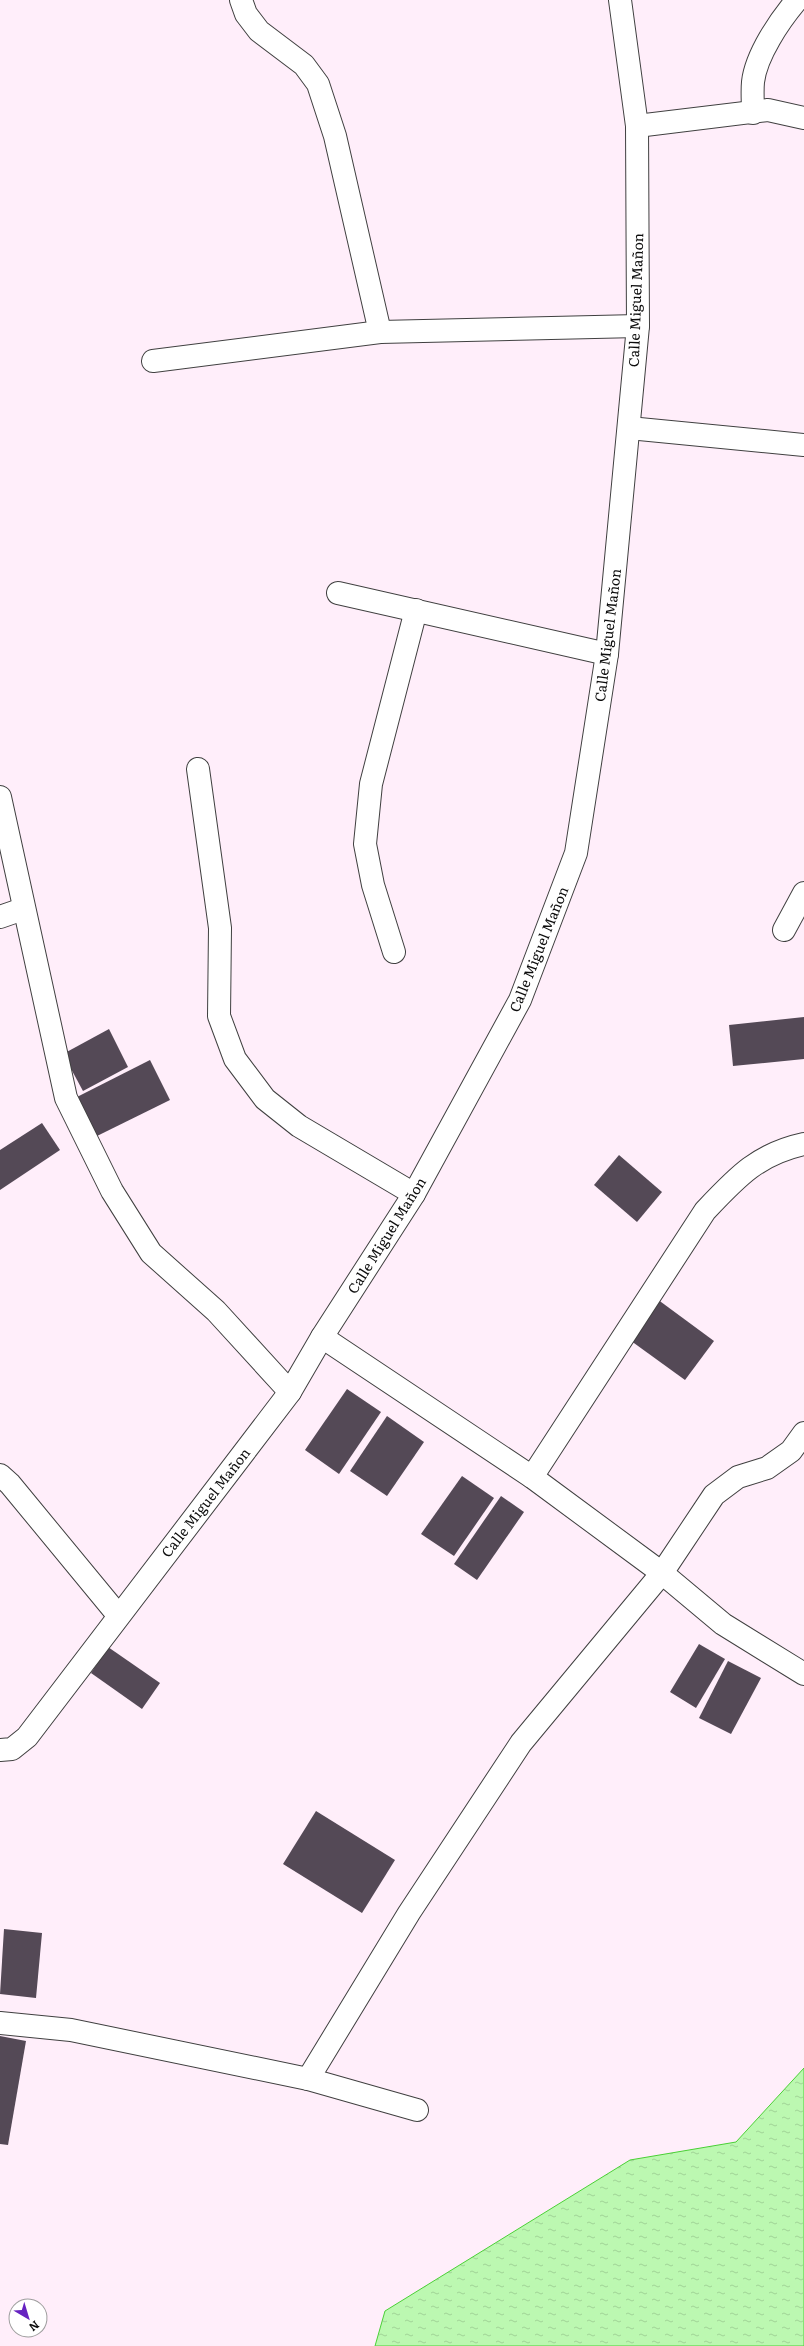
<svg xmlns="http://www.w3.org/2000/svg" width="804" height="2346" font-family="Literata,serif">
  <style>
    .water { fill: url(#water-ripples); stroke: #4ad036 }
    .building { fill: #544956 }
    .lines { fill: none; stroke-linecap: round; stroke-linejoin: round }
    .minor-casing { stroke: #404040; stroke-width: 24 }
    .minor { stroke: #fff; stroke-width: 22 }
    .labels { text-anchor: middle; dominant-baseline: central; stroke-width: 4; stroke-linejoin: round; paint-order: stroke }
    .street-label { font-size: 14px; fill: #0d0d0d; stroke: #fff }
  </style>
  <defs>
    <pattern id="water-ripples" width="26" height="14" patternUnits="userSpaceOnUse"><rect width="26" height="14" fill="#bcf8b1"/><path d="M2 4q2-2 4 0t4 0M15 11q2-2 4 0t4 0" fill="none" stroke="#a0d397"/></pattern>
  </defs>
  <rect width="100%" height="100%" fill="#ffeefa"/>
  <!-- water -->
  <path class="water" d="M804,2068V2346H375L385,2311L630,2160L736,2142Z"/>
  <!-- building -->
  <g class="building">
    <path d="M804,1017V1059L733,1066L729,1025Z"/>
    <path d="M109,1029L128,1067L83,1091L63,1054Z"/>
    <path d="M150,1060L170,1100L95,1137L75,1098Z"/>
    <path d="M42,1123L60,1150L0,1190V1150Z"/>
    <path d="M619,1155L662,1192L637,1222L594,1185Z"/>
    <path d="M657,1299L714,1341L685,1380L627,1338Z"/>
    <path d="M347,1389L381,1412L339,1474L305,1450Z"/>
    <path d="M387,1416L424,1442L387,1496L350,1471Z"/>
    <path d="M462,1476L494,1498L454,1556L421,1534Z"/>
    <path d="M501,1496L524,1512L477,1580L454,1564Z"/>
    <path d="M699,1644L725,1659L696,1708L670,1692Z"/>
    <path d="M108,1647L160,1683L142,1709L91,1673Z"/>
    <path d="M728,1661L761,1678L731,1734L699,1718Z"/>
    <path d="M316,1811L395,1860L362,1913L283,1864Z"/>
    <path d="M4,1929L42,1933L36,1998L0,1994Z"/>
    <path d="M0,2036L26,2041L8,2145L0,2144Z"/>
  </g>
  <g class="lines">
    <defs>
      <g id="minor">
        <path d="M241,0L246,14L259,31L304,65L318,84L335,136L380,332"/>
        <path d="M753,113C753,102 752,92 753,82C756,55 780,20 797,0"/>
        <path d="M637,126L768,110L804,118"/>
        <path d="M153,361L380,332L638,326"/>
        <path d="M629,428L804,445"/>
        <path d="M338,593L607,654"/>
        <path d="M198,769L220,928L219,1016L235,1059L265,1099L299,1126L414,1194"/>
        <path d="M0,797L66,1098L112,1191L151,1253L216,1311L290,1392"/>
        <path d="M0,917L23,909"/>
        <path d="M784,930L804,893"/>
        <path d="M394,952L373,885L365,844L371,784L416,610"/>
        <path d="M322,1337L532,1477L662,1573L723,1624L804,1674"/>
        <path d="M0,1475L10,1484L118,1615"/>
        <path d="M532,1477L705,1211C737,1177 758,1154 804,1144"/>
        <path d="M0,1750L12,1749L27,1737L290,1392L322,1337L414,1194L520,1000L576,853L607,654L638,326L637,126L620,0"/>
        <path d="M0,2023L71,2030L308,2079L417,2110"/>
        <path d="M308,2079L409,1913L521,1743L662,1573L714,1495L738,1477L767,1468L791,1451L804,1433"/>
      </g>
    </defs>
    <!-- minor casing -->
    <use href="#minor" class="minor-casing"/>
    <!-- minor -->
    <use href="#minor" class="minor"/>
  </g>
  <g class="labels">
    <!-- street labels -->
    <g class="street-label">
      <text transform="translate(635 300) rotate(-88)">Calle Miguel Mañon</text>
      <text transform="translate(607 635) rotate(-83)">Calle Miguel Mañon</text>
      <text transform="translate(538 949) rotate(-68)">Calle Miguel Mañon</text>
      <text transform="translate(386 1235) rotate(-58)">Calle Miguel Mañon</text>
      <text transform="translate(205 1502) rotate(-52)">Calle Miguel Mañon</text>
    </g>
  </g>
  <!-- north arrow -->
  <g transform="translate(28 2318) rotate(142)"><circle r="19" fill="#ffffff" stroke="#9e9e9e"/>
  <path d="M0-3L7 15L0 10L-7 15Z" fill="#6622c1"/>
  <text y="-6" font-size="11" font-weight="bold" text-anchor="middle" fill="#0d0d0d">N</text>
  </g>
</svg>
